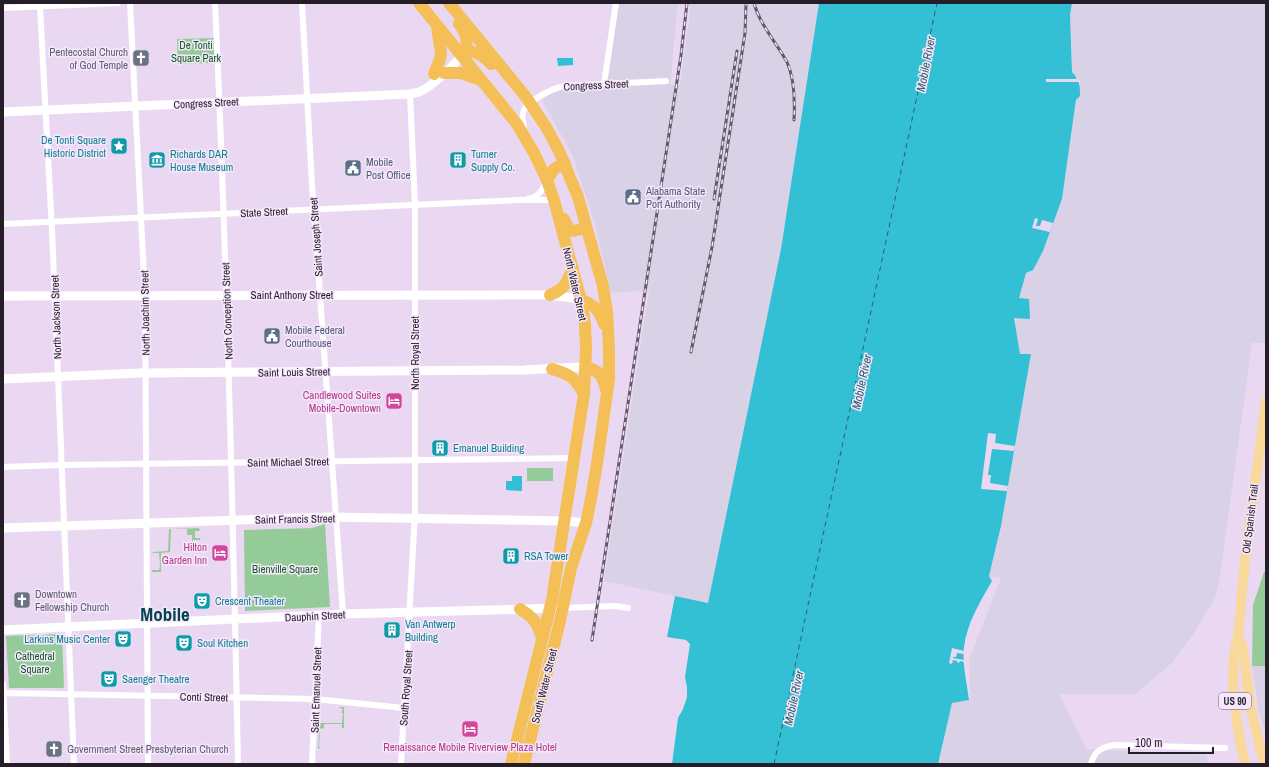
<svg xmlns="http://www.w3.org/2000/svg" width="1269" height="767" font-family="'Archivo Narrow',sans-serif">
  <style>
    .industrial { fill: #d9d2e7 }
    .green { fill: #94cb99 }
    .water { fill: #34c0d4 }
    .pier { fill: #ead8f3 }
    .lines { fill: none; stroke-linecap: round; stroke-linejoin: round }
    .ferry { stroke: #2b616a; stroke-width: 1; stroke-dasharray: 5 4; stroke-linecap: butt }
    .street { stroke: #fff; stroke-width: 6 }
    .secondary { stroke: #fff; stroke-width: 9 }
    .primary { stroke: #f9d99b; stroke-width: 10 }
    .highway { stroke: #f5bf58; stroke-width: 12 }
    .rail-casing { stroke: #635968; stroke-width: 3 }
    .rail { stroke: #f6e7fc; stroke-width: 1.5; stroke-dasharray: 4.5; stroke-linecap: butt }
    .labels { text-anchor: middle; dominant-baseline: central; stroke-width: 3; stroke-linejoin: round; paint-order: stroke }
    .shield { fill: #f6e7fc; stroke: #645a68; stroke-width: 1 }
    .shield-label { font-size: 10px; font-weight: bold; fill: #251e28 }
    .park-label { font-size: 11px; fill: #0e5d21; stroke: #f6e7fc }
    .worship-label { font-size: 11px; fill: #5b616d; stroke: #f6e7fc; text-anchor: start }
    .street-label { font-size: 11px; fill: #251e28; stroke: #f6e7fc }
    .culture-label { font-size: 11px; fill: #0d838f; stroke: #f6e7fc; text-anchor: start }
    .service-label { font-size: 11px; fill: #4e5e75; stroke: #f6e7fc; text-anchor: start }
    .hotel-label { font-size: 11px; fill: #b23c85; stroke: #f6e7fc; text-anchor: end }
    .water-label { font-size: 12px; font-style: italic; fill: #2b616a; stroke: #f6e7fc }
    .town-label { font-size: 19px; font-weight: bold; fill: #03444d; stroke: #f6e7fc }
  </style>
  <rect width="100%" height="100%" fill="#ead8f3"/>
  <!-- industrial -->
  <g class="industrial">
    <path d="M614,3H678L670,85H680L689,21L690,3H819L781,249L708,603L604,581L649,290L611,293L596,228L573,156L542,100L555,90L601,88Z"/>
    <path d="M1072,3H1266V343H1252L1220,577L1215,598L1194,633L1172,663L1135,694H1059L1087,749L1207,755V764H938L952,703L969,700L970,696L969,660L1001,578L989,577L1001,526L1031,355L1020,354L1013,318L1030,319L1019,298L1022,287L1026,273L1043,251L1062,199L1077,99L1080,96V82L1077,77L1072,72L1070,15Z"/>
    <path d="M1252,666H1266V731L1265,732L1259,713Z"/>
  </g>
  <!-- green -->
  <g class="green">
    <path d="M214,38L215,63L178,64L177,39Z"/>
    <rect x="527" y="468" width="26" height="13"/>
    <path d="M325,524L330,607L245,611L244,530L312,528Z"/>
    <path d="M199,528L200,531H195V538H200V540H193V546L200,547V551H192V535H187V529H171L170,552L161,553V572H152V570H159L160,566L159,553H153L152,552L168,551L169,529Z"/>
    <path d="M1264,572H1266V666H1252L1253,605Z"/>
    <path d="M62,634L64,688H9L6,636Z"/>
    <path d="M339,707H344V728H342V724H324V728L320,729L319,747H321L318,749L320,716V723H342L343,713H341L343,709L340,708Z"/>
  </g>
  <!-- water -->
  <g class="water">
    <path d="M819,3H1072L1070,15L1072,72C1080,80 1080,86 1080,96L1076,100L1062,199L1043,251L1033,270L1026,273L1019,298L1029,299L1030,319L1014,318L1020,354H1031L1001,526L989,576L992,581C980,602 967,623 964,647C962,664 967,683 969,700L952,703L938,764H672L678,718L683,709L687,697V687L685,677L690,644L686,640L667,637L675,596L708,603L781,249Z"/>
    <path d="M557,58H573V65L558,66Z"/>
    <path d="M512,476H522V491L506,490V481H512Z"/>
  </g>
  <!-- pier -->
  <g class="pier">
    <path d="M1077,77L1080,82H1046V79H1076Z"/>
    <path d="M1035,218L1038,219L1036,226H1040L1042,220L1053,223L1050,232L1032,228Z"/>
    <path d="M988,433L996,434L995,443L1015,446L1014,451L992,449L988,475H991L990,483L1008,486L1007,491L981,489Z"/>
    <path d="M952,648L964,651V654L957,653L956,657H953V658L964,660V662L960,661L959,663L957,662V661L953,660L952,664L949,663Z"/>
  </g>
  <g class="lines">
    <!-- ferry -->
    <path class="ferry" d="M774,764L937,3"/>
    <!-- street -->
    <g class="street">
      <path d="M130,3L145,296L148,764"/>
      <path d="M215,3C227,257 233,510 238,764"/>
      <path d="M302,3L312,185L343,614"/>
      <path d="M40,7L52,230L74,764"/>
      <path d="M3,8L118,3"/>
      <path d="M604,84L616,3"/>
      <path d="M524,128C523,122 521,116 524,110C528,100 554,88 564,86L666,81"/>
      <path d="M528,199C539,196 542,191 546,182"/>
      <path d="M3,224L519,200H554"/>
      <path d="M3,467L62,465L574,458"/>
      <path d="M562,608L616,606L628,608"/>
      <path d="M3,684L7,764"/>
      <path d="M3,693L315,699L404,708"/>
      <path d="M312,764L319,615"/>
      <path d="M401,764L415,512V205L410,94"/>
      <path d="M1091,764C1094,751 1102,747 1115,745L1225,748"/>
    </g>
    <!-- secondary -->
    <g class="secondary">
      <path d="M3,112L410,94C413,93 416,93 419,92C430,88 455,65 462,55"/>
      <path d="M3,296L550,295C560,297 571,297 581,300"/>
      <path d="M3,379L141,373L524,370C545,369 565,367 586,367"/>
      <path d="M3,528L328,517L565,521L586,523"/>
      <path d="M3,630L343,614L562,608"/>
    </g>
    <!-- primary -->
    <g class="primary">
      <path d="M1238,637L1243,648L1250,705L1264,764"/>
      <path d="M1245,764C1237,730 1227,669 1238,637L1245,559L1266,401"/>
    </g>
    <!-- highway -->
    <g class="highway">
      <path d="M419,3L517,124L534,153L547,180L554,200L581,300L585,324L586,349L584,394L552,600L511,764"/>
      <path d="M449,3L526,97L546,127L559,151L578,197L603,286L607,312L609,349V379L597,464L590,504L586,523L571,568L560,621L524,764"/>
      <path d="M459,24C467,34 470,44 462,55"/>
      <path d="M462,55C473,47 483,55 491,64"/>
      <path d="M444,73H461L481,80"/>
      <path d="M434,74L440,59L441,53L437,27"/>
      <path d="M547,180L554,169L565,163"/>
      <path d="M564,219L569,230L573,231L586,228"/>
      <path d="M550,295C565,289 567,283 573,268"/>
      <path d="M581,300C594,304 599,310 604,324"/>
      <path d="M586,367C600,371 602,375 606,389"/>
      <path d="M552,369C570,374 575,378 584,394"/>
      <path d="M520,609C534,618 537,622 542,638"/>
    </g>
    <defs>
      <g id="rail">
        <path d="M754,3C760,25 776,42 787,62C795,80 795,101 794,120"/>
        <path d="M714,199L737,51"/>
        <path d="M691,352L712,247L745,33L746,3"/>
        <path d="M592,640L681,55L687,3"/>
      </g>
    </defs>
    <!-- rail casing -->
    <use href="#rail" class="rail-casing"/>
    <!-- rail -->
    <use href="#rail" class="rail"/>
  </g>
  <!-- icons -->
  <defs>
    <symbol id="church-square" viewBox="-11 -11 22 22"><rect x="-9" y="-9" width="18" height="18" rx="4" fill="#6b7280" stroke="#f6e7fc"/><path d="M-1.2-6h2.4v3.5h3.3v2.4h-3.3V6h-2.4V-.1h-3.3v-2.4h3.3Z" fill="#fff"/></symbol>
    <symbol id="sight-square" viewBox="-11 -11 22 22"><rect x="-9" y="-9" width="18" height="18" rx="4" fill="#0f9aa8" stroke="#f6e7fc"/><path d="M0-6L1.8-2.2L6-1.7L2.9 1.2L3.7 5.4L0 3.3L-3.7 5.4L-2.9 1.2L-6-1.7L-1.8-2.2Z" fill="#fff"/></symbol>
    <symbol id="museum-square" viewBox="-11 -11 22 22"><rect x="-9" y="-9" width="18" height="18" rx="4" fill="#0f9aa8" stroke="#f6e7fc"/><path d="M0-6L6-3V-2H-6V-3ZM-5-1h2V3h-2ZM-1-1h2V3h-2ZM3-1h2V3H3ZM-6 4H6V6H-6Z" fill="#fff"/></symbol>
    <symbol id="building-square" viewBox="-11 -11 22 22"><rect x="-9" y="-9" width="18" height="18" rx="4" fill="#0f9aa8" stroke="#f6e7fc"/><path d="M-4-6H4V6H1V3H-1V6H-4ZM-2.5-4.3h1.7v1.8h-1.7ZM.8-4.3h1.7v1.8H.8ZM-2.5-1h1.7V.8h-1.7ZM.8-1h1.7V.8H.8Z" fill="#fff"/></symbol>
    <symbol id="civic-square" viewBox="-11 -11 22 22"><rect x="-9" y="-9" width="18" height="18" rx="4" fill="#5c6f8a" stroke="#f6e7fc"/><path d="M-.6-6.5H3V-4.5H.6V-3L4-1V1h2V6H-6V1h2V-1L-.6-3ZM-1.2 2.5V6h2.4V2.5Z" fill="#fff"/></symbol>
    <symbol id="hotel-square" viewBox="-11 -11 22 22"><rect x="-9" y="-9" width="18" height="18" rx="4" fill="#d1479c" stroke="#f6e7fc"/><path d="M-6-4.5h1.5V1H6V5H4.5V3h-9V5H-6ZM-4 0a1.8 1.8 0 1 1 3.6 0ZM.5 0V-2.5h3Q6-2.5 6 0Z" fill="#fff"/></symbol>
    <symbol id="theatre-square" viewBox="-11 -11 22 22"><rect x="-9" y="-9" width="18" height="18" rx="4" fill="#0f9aa8" stroke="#f6e7fc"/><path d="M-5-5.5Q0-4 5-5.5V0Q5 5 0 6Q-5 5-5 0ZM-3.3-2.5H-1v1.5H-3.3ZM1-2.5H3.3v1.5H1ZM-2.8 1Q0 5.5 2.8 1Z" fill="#fff"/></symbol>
  </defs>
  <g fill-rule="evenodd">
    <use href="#church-square" x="131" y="48" width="20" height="20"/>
    <use href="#sight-square" x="109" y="136" width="20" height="20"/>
    <use href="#museum-square" x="147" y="150" width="20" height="20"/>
    <use href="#building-square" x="448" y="150" width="20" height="20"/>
    <use href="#civic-square" x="343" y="158" width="20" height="20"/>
    <use href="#civic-square" x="623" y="187" width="20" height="20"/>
    <use href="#civic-square" x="262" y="326" width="20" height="20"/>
    <use href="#hotel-square" x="384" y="391" width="20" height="20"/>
    <use href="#building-square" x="430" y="438" width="20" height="20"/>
    <use href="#hotel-square" x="210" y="543" width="20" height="20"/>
    <use href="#building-square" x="501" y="546" width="20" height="20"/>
    <use href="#church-square" x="12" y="590" width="20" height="20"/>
    <use href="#theatre-square" x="192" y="591" width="20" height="20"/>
    <use href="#building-square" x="382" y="620" width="20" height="20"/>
    <use href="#theatre-square" x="113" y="629" width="20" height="20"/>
    <use href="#theatre-square" x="174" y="633" width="20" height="20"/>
    <use href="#theatre-square" x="99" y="669" width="20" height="20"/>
    <use href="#hotel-square" x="460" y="719" width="20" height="20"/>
    <use href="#church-square" x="44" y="739" width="20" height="20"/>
  </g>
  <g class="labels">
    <!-- shield labels -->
    <rect class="shield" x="1219" y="693" width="32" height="16" rx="3"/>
    <g class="shield-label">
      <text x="1235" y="701">US 90</text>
    </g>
    <!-- park labels -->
    <g class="park-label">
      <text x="196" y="45">De Tonti<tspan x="196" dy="13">Square Park</tspan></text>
      <text x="285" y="569">Bienville Square</text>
      <text x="35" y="656">Cathedral<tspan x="35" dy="13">Square</tspan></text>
    </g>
    <!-- worship labels -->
    <g class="worship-label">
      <text x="128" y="52" text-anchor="end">Pentecostal Church<tspan x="128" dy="13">of God Temple</tspan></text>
      <text x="35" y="594">Downtown<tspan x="35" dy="13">Fellowship Church</tspan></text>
      <text x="67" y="749">Government Street Presbyterian Church</text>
    </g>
    <!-- street labels -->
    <g class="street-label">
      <text transform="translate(596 85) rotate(-3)">Congress Street</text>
      <text transform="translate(206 103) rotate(-3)">Congress Street</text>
      <text transform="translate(264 212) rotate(-3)">State Street</text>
      <text transform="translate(316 237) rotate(-94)">Saint Joseph Street</text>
      <text transform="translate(575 284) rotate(77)">North Water Street</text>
      <text x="292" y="295">Saint Anthony Street</text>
      <text transform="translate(227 311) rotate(-92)">North Conception Street</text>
      <text transform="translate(145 313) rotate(-91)">North Joachim Street</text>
      <text transform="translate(56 317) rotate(-92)">North Jackson Street</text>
      <text transform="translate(415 353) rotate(-90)">North Royal Street</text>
      <text transform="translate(294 372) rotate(-1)">Saint Louis Street</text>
      <text transform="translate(288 462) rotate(-1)">Saint Michael Street</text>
      <text transform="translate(295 519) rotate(-1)">Saint Francis Street</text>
      <text transform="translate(1250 519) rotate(-83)">Old Spanish Trail</text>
      <text transform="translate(315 616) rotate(-3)">Dauphin Street</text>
      <text transform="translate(544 686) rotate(-76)">South Water Street</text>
      <text transform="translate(406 688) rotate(-86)">South Royal Street</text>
      <text transform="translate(316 690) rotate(-88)">Saint Emanuel Street</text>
      <text transform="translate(204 697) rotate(1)">Conti Street</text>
    </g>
    <!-- culture labels -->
    <g class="culture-label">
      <text x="106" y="140" text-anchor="end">De Tonti Square<tspan x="106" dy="13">Historic District</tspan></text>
      <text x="170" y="154">Richards DAR<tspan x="170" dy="13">House Museum</tspan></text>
      <text x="471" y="154">Turner<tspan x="471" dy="13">Supply Co.</tspan></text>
      <text x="453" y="448">Emanuel Building</text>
      <text x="524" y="556">RSA Tower</text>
      <text x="215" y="601">Crescent Theater</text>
      <text x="405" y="624">Van Antwerp<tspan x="405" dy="13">Building</tspan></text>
      <text x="110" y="639" text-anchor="end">Larkins Music Center</text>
      <text x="197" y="643">Soul Kitchen</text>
      <text x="122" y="679">Saenger Theatre</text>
    </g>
    <!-- service labels -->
    <g class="service-label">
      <text x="366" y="162">Mobile<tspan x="366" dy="13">Post Office</tspan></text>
      <text x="646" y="191">Alabama State<tspan x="646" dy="13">Port Authority</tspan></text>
      <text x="285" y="330">Mobile Federal<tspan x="285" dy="13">Courthouse</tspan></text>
    </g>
    <!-- hotel labels -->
    <g class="hotel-label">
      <text x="381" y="395">Candlewood Suites<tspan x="381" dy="13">Mobile-Downtown</tspan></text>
      <text x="207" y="547">Hilton<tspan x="207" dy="13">Garden Inn</tspan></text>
      <text x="470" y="747" text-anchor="middle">Renaissance Mobile Riverview Plaza Hotel</text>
    </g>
    <!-- water labels -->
    <g class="water-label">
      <text transform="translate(926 64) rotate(-79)">Mobile River</text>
      <text transform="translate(862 382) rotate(-78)">Mobile River</text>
      <text transform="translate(794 698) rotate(-78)">Mobile River</text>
    </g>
    <!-- town labels -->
    <g class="town-label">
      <text x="165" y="614">Mobile</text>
    </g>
  </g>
  <!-- border -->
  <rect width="1269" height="767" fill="none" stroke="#251e28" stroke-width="8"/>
  <!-- scale -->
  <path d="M1129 747v6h84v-6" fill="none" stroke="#251e28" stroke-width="2"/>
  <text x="1135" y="747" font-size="12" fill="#251e28" stroke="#f6e7fc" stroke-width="3" paint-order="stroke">100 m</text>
</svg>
